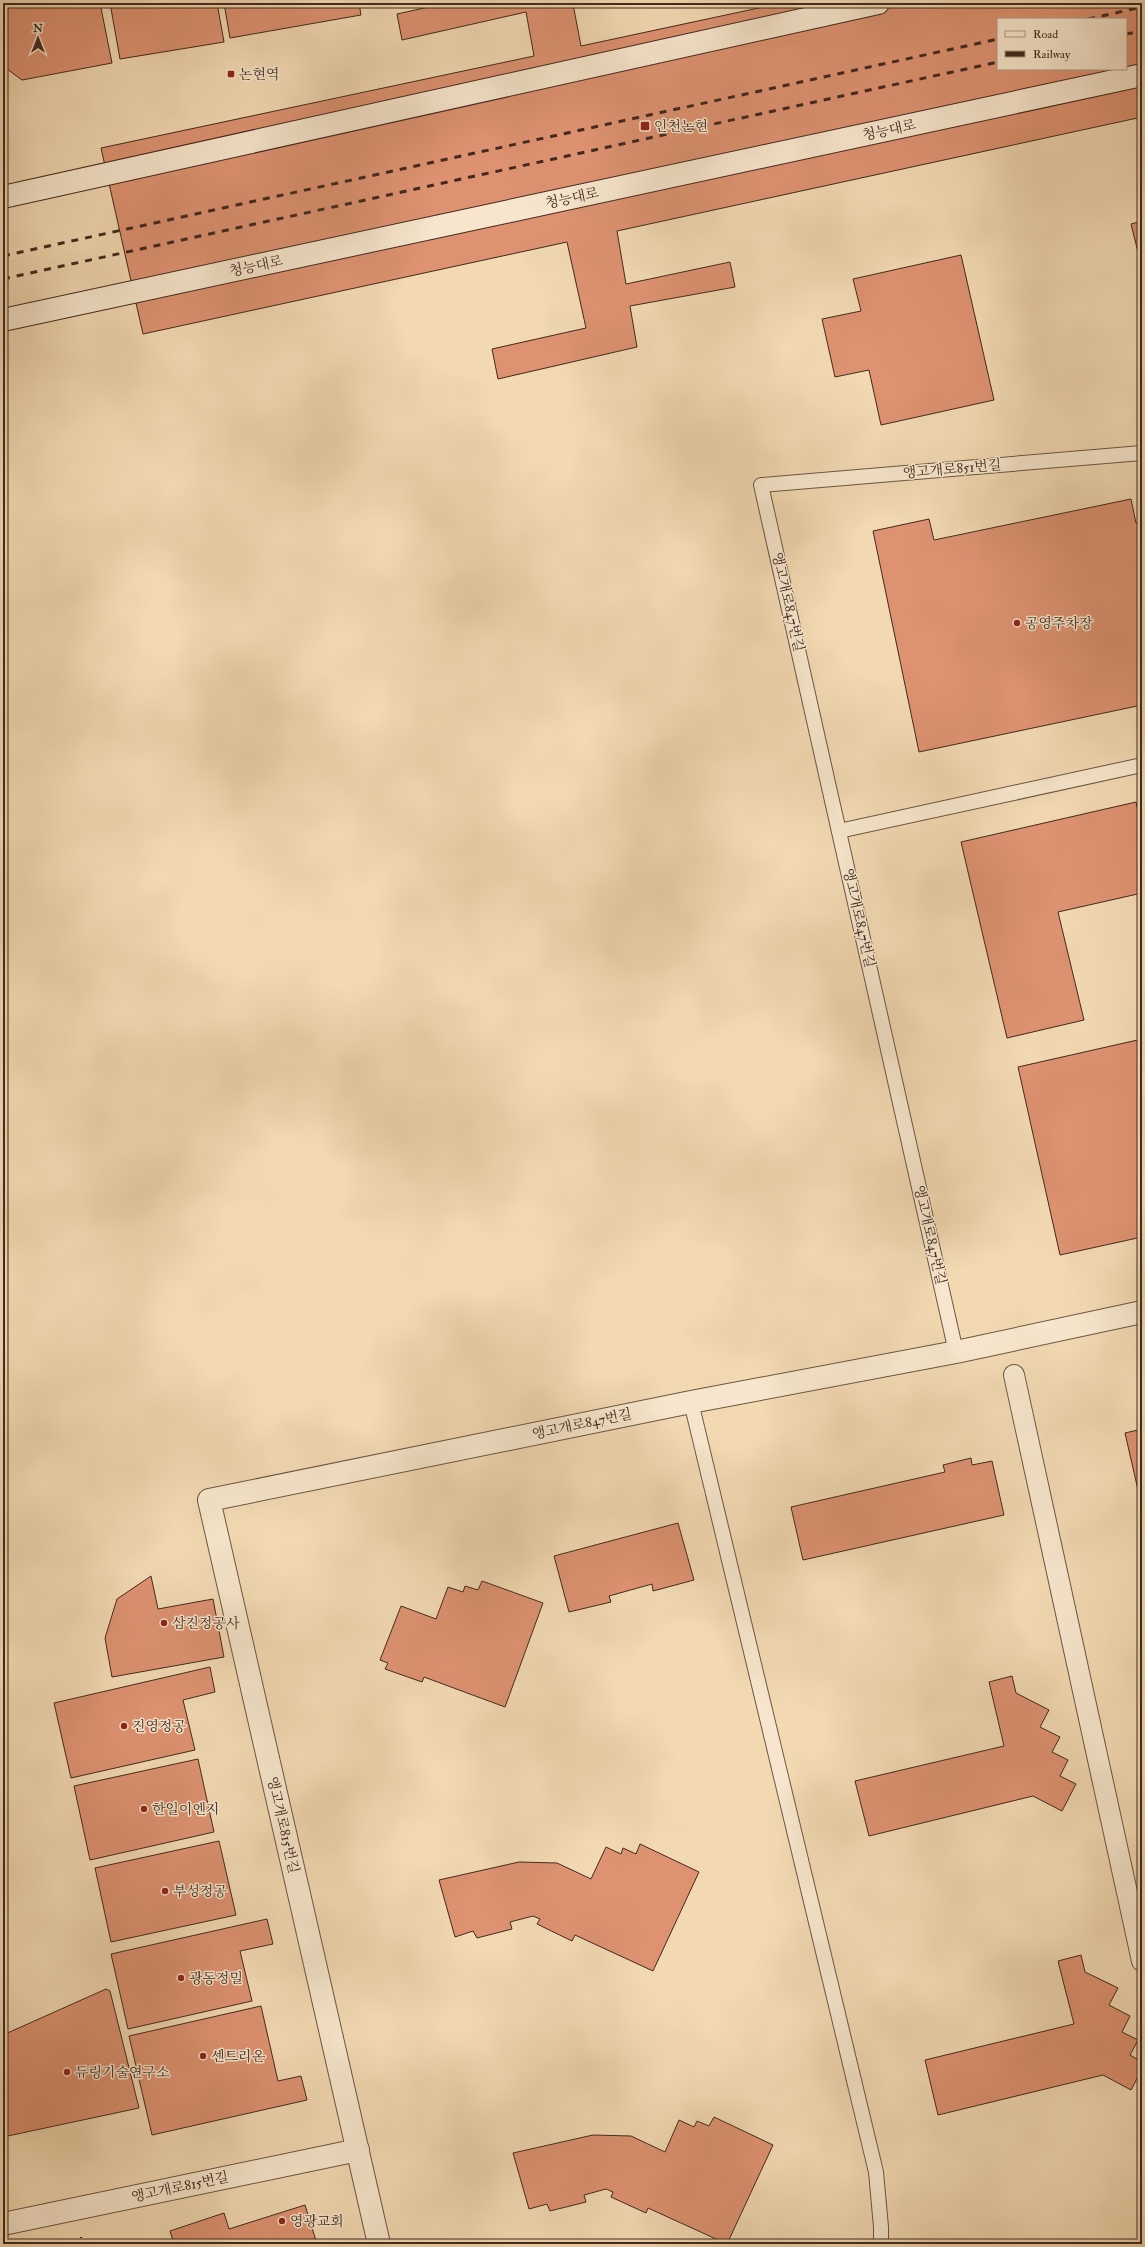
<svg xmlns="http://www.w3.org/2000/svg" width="1145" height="2247" font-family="'IM FELL Double Pica','Noto Serif KR',serif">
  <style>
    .building { fill: #de9272; stroke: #41291f; fill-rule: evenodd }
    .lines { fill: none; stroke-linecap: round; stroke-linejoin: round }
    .service-casing { stroke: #6d5544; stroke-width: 16 }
    .pedestrian-casing { stroke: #6d5544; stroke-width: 22 }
    .minor-casing { stroke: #6d5544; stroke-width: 24 }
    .secondary-casing { stroke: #41291f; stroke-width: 24 }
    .path { stroke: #41291f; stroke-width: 2.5; stroke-dasharray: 1 2; stroke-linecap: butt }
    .service { stroke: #f7e6cd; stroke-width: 14 }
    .pedestrian { stroke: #f7e6cd; stroke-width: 20 }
    .minor { stroke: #f7e6cd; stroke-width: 22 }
    .secondary { stroke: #f7e6cd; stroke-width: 22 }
    .rail { stroke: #41291f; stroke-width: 3; stroke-dasharray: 7 7; stroke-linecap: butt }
    .poi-dot { fill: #8f2418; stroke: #f7e6cd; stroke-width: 1.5 }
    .labels { text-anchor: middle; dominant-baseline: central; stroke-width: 3; stroke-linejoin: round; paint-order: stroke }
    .poi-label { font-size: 14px; fill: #41291f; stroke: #f7e6cd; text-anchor: start }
    .street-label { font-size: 14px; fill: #41291f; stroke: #f7e6cd }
  </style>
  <rect width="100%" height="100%" fill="#f2d9b2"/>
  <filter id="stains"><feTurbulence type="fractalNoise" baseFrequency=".005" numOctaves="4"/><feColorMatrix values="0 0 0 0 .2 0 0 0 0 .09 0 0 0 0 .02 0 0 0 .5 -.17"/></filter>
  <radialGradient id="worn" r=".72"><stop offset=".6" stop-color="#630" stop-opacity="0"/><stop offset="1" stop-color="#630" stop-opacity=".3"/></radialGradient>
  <!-- building -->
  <g class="building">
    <path d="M3,3H100L112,63L22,80L3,66Z"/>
    <path d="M110,3H217L224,42L120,59Z"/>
    <path d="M224,3H359L361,15L230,38Z"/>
    <path d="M447,3H578L573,4L581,46L782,3H1142V117L617,231L626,284L730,262L735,287L630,306L637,347L498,379L492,349L586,328L567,242L143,334L101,148L534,56L526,12L402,40L397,14ZM998,19H1126V69H998Z"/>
    <path d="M1142,221V268L1131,224Z"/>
    <path d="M961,255L994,400L881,425L869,370L835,377L822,319L861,311L853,279Z"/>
    <path d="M1131,499L1136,523L1142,521V705L919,752L873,531L929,519L934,540Z"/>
    <path d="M1136,802L1142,829V893L1058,912L1084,1020L1007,1038L961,842Z"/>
    <path d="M1142,1039V1237L1060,1255L1018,1067Z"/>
    <path d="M1142,1429V1489L1138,1490L1125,1433Z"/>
    <path d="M971,1458L972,1465L992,1461L1004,1515L803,1560L791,1507L945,1472L943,1465Z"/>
    <path d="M678,1523L694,1580L653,1591L652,1584L609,1596L611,1602L569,1612L554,1556Z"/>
    <path d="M151,1576L158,1609L213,1599L224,1657L112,1677L105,1638L117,1599Z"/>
    <path d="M482,1581L543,1603L505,1707L424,1677L422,1682L385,1669L388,1663L380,1660L401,1606L436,1619L448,1587L463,1592L465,1586L478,1590Z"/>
    <path d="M210,1667L215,1692L183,1700L195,1750L71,1778L54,1703Z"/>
    <path d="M1012,1676L1016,1693L1049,1710L1040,1727L1060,1737L1052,1752L1068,1760L1060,1776L1076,1784L1062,1811L1033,1796L869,1836L855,1781L1004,1746L989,1682Z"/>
    <path d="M198,1759L214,1832L90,1860L74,1786Z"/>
    <path d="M219,1841L236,1915L111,1942L95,1868Z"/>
    <path d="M640,1844L699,1872L653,1971L575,1935L572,1941L537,1924L540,1919L533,1916L510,1922L512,1929L477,1938L473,1931L455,1937L439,1880L519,1862L557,1863L591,1879L606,1847L621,1854L623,1848L636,1854Z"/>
    <path d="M267,1919L273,1944L240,1951L252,2001L128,2029L111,1954Z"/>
    <path d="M1081,1955L1085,1972L1118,1988L1109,2005L1130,2016L1122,2032L1138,2040L1130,2055L1142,2062V2069L1131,2090L1103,2075L938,2115L925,2060L1074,2024L1058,1961Z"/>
    <path d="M106,1989L110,1991L139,2108L3,2137V2035Z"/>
    <path d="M261,2006L278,2081L301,2076L307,2100L152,2135L129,2036Z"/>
    <path d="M714,2117L773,2145L727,2244L648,2208L646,2213L611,2197L613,2192L606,2189L584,2195L586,2202L550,2211L547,2204L529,2209L513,2153L593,2135L631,2136L665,2152L679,2120L694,2127L697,2121L709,2126Z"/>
    <path d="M305,2205L317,2244H174L170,2231L224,2213L229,2229Z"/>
  </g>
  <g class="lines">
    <defs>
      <g id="service">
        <path d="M839,831L1142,765"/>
        <path d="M956,1352L761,485L1142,453"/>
        <path d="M691,1402L876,2172L881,2227V2244"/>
      </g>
      <path id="pedestrian" d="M1014,1375L1142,1961"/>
      <g id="minor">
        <path d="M3,2224L358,2150"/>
        <path d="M379,2244L209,1500L691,1402L956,1352L1142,1312"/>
      </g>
      <g id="secondary">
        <path d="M3,197L878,3"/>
        <path d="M3,320L1142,75"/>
      </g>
    </defs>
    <!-- service casing -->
    <use href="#service" class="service-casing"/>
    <!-- pedestrian casing -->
    <use href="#pedestrian" class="pedestrian-casing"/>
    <!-- minor casing -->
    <use href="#minor" class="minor-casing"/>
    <!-- secondary casing -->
    <use href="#secondary" class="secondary-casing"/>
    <!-- path -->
    <path class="path" d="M81,2237V2244"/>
    <!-- service -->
    <use href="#service" class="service"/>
    <!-- pedestrian -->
    <use href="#pedestrian" class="pedestrian"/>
    <!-- minor -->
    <use href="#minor" class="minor"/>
    <!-- secondary -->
    <use href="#secondary" class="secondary"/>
    <!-- rail -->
    <g class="rail">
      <path d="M1088,19L1142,7"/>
      <path d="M1126,34L1142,31"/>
      <path d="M3,256L998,39"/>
      <path d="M3,279L998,62"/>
    </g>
  </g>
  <!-- markers -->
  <g class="poi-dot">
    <rect x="227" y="70" width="8" height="8" rx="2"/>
    <rect x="640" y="121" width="10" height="10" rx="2"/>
    <circle cx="1017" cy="623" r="4"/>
    <circle cx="164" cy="1623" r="4"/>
    <circle cx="124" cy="1726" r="4"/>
    <circle cx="144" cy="1809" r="4"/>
    <circle cx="165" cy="1891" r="4"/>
    <circle cx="181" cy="1978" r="4"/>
    <circle cx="203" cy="2056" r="4"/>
    <circle cx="67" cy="2072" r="4"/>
    <circle cx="282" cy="2221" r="4"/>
  </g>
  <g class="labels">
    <!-- poi labels -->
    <g class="poi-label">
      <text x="239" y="74">논현역</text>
      <text x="654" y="126">인천논현</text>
      <text x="1025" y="623">공영주차장</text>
      <text x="172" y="1623">삼진정공사</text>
      <text x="132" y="1726">진영정공</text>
      <text x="152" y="1809">한일이엔지</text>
      <text x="173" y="1891">부성정공</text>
      <text x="189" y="1978">광동정밀</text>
      <text x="211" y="2056">센트리온</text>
      <text x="75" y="2072">듀링기술연구소</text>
      <text x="290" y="2221">영광교회</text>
    </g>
    <!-- street labels -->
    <g class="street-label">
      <text transform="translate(889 130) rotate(-12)">청능대로</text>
      <text transform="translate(572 198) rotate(-12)">청능대로</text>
      <text transform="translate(256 266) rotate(-12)">청능대로</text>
      <text transform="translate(952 469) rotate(-5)">앵고개로851번길</text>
      <text transform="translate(788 602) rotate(77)">앵고개로847번길</text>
      <text transform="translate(859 918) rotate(77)">앵고개로847번길</text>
      <text transform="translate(930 1235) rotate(77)">앵고개로847번길</text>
      <text transform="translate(582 1424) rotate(-12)">앵고개로847번길</text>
      <text transform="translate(283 1825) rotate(77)">앵고개로815번길</text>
      <text transform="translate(180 2187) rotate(-12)">앵고개로815번길</text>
    </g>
  </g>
  <!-- margin -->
  <rect width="1145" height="2247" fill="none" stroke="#f2d9b2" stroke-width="16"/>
  <rect x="4" y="4" width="1137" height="2239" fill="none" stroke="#41291f" stroke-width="2"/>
  <rect x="8" y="8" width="1129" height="2231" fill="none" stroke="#41291f"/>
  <!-- legend -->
  <rect x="997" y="18" width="130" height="52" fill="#f7e6cd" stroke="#ae9a87"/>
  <rect x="1005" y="31" width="20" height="6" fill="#f7e6cd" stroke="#ae9a87"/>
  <text x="1033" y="38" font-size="12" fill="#41291f">Road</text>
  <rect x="1005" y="51" width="20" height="6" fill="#41291f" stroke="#ae9a87"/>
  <text x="1033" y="58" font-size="12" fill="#41291f">Railway</text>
  <!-- north arrow -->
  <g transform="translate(38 38)" stroke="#f7e6cd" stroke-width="3" paint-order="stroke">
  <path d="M0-3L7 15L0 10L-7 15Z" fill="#41291f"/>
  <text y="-6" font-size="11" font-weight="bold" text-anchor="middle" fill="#41291f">N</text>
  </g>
  <rect width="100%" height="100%" filter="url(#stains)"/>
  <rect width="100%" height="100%" fill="url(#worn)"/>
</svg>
